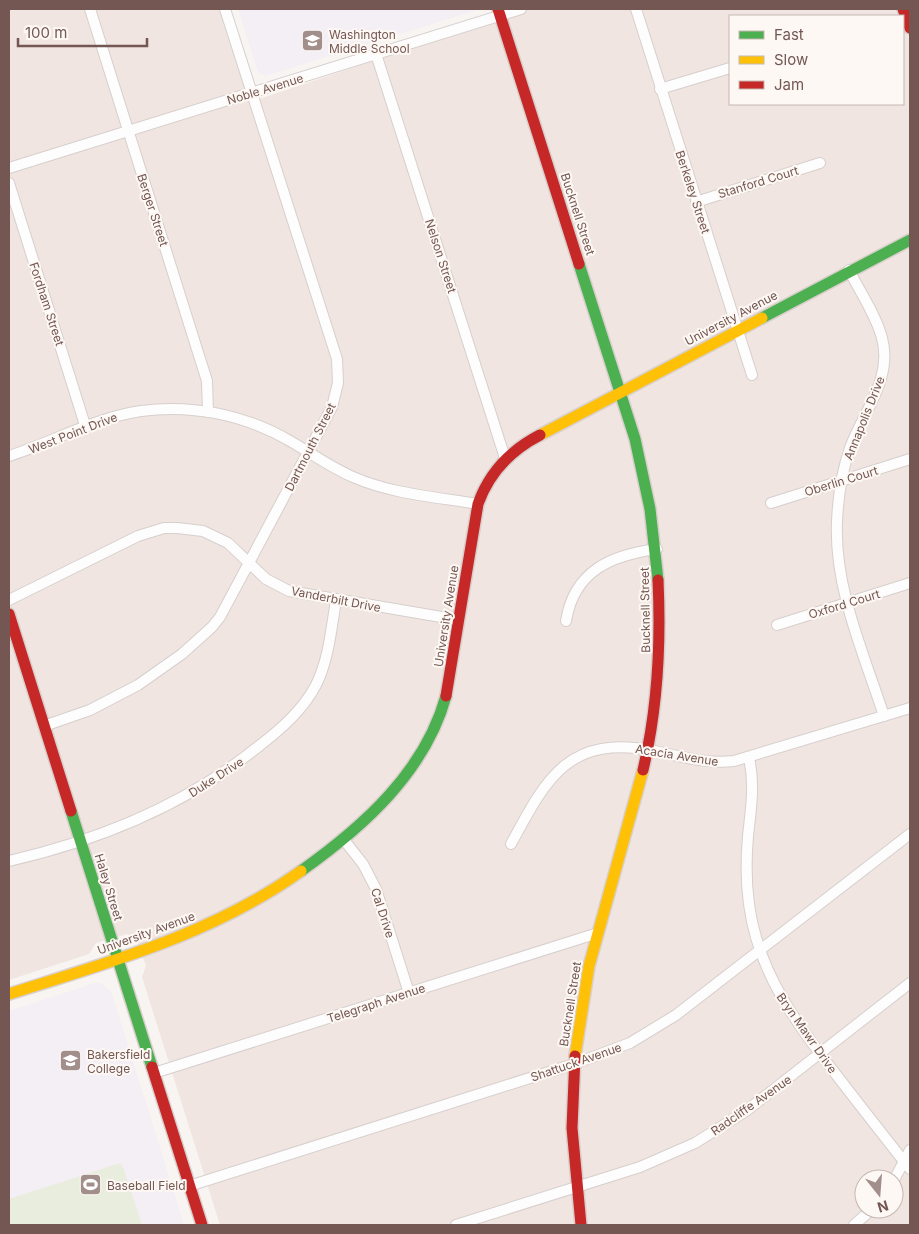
<svg xmlns="http://www.w3.org/2000/svg" width="919" height="1234" font-family="Inter,sans-serif">
  <style>
    .residential { fill: #f0e5e0; fill-rule: evenodd }
    .education { fill: #f4eef5 }
    .pitch { fill: #e9eddd }
    .lines { fill: none; stroke-linecap: round; stroke-linejoin: round }
    .street-casing { stroke: #d6cfcd; stroke-width: 12 }
    .fast-casing { stroke: #d8cfcc; stroke-width: 14 }
    .slow-casing { stroke: #d8cfcc; stroke-width: 14 }
    .jam-casing { stroke: #d8cfcc; stroke-width: 14 }
    .street { stroke: #fefdfd; stroke-width: 10 }
    .fast { stroke: #4caf50; stroke-width: 11 }
    .slow { stroke: #ffc107; stroke-width: 11 }
    .jam { stroke: #c62828; stroke-width: 11 }
    .labels { text-anchor: middle; dominant-baseline: central; stroke-width: 4; stroke-linejoin: round; paint-order: stroke }
    .poi-label { font-size: 12px; fill: #745752; stroke: #fdf8f4; text-anchor: start }
    .street-label { font-size: 12px; fill: #745752; stroke: #fdf8f4 }
  </style>
  <rect width="100%" height="100%" fill="#f8f4f1"/>
  <!-- residential -->
  <path class="residential" d="M9,9H219L250,102L510,15L508,9H910V1225H220L142,977L146,966L137,940L127,934L96,943L89,954L9,980ZM730,16H903V104H730ZM864,1179H894V1209H864Z"/>
  <!-- education -->
  <g class="education">
    <path d="M238,9H480L265,76L258,72Z"/>
    <path d="M95,983H100L111,991L184,1225H9V1011Z"/>
  </g>
  <!-- pitch -->
  <path class="pitch" d="M120,1163L123,1167L142,1225H9V1199Z"/>
  <g class="lines">
    <defs>
      <g id="street">
        <path d="M90,9L207,381L208,412"/>
        <path d="M636,9L752,375"/>
        <path d="M376,54L505,458"/>
        <path d="M660,89L730,68"/>
        <path d="M9,168L521,9"/>
        <path d="M9,183L85,425"/>
        <path d="M696,202L820,163"/>
        <path d="M849,270C860,292 876,315 882,338C893,379 863,412 850,448C842,471 838,497 837,522C834,588 864,654 884,716"/>
        <path d="M9,456C53,442 94,418 141,411C192,404 246,415 290,441C311,453 330,467 353,477C392,494 436,497 478,504"/>
        <path d="M771,503L910,459"/>
        <path d="M9,600L138,536L164,528H177L203,531L228,543L266,579L289,591L459,620"/>
        <path d="M566,621C574,571 611,555 657,549"/>
        <path d="M777,625L910,583"/>
        <path d="M44,726L90,710L138,685L182,654L212,627L220,617L332,407L338,383L337,359L225,9"/>
        <path d="M749,758C755,785 751,808 748,836C746,859 746,882 749,904C758,973 797,1024 838,1077C862,1108 886,1139 910,1169"/>
        <path d="M344,840L363,864L376,889L409,993"/>
        <path d="M511,844C547,777 569,734 655,751C682,757 707,764 734,761L910,708"/>
        <path d="M9,861C100,840 186,805 259,746C281,729 303,710 316,685C329,659 331,629 336,601"/>
        <path d="M154,1073L598,933"/>
        <path d="M894,1180L910,1150"/>
        <path d="M189,1186L574,1064L630,1043L676,1015L910,834"/>
        <path d="M456,1225L640,1167L695,1143L746,1111L910,983"/>
        <path d="M854,1225L872,1209"/>
      </g>
      <g id="fast">
        <path d="M579,264L635,439L650,509L658,580"/>
        <path d="M762,318L910,240"/>
        <path d="M71,811L152,1067"/>
        <path d="M301,871C363,827 425,772 446,696"/>
      </g>
      <g id="slow">
        <path d="M540,435L762,318"/>
        <path d="M9,994C110,962 213,934 301,871"/>
        <path d="M575,1056L589,966L643,770"/>
      </g>
      <g id="jam">
        <path d="M498,9L579,264"/>
        <path d="M903,9L910,28"/>
        <path d="M9,614L71,811"/>
        <path d="M446,696L478,504C489,473 511,450 540,435"/>
        <path d="M643,770C658,707 661,644 658,580"/>
        <path d="M575,1056L572,1128L581,1225"/>
        <path d="M152,1067L202,1225"/>
      </g>
    </defs>
    <!-- street casing -->
    <use href="#street" class="street-casing"/>
    <!-- fast casing -->
    <use href="#fast" class="fast-casing"/>
    <!-- slow casing -->
    <use href="#slow" class="slow-casing"/>
    <!-- jam casing -->
    <use href="#jam" class="jam-casing"/>
    <!-- street -->
    <use href="#street" class="street"/>
    <!-- fast -->
    <use href="#fast" class="fast"/>
    <!-- slow -->
    <use href="#slow" class="slow"/>
    <!-- jam -->
    <use href="#jam" class="jam"/>
  </g>
  <!-- icons -->
  <defs>
    <symbol id="school-square" viewBox="-11 -11 22 22"><rect x="-9" y="-9" width="18" height="18" rx="4" fill="#a28e8a" stroke="#fdf8f4"/><path d="M0-5L7-2L0 1L-7-2ZM-4 1L0 2.5L4 1V4Q0 6-4 4Z" fill="#fff"/></symbol>
    <symbol id="university-square" viewBox="-11 -11 22 22"><rect x="-9" y="-9" width="18" height="18" rx="4" fill="#a28e8a" stroke="#fdf8f4"/><path d="M0-5L7-2L0 1L-7-2ZM-4 1L0 2.5L4 1V4Q0 6-4 4Z" fill="#fff"/></symbol>
    <symbol id="stadium-square" viewBox="-11 -11 22 22"><rect x="-9" y="-9" width="18" height="18" rx="4" fill="#a28e8a" stroke="#fdf8f4"/><path d="M0-5a6.5 5 0 1 0 0 10a6.5 5 0 1 0 0-10ZM-3.5-1.8h7v3.6h-7Z" fill="#fff"/></symbol>
  </defs>
  <g fill-rule="evenodd">
    <use href="#school-square" x="300" y="28" width="25" height="25"/>
    <use href="#university-square" x="58" y="1048" width="25" height="25"/>
    <use href="#stadium-square" x="78" y="1172" width="25" height="25"/>
  </g>
  <g class="labels">
    <!-- poi labels -->
    <g class="poi-label">
      <text x="329" y="34">Washington<tspan x="329" dy="14">Middle School</tspan></text>
      <text x="87" y="1054">Bakersfield<tspan x="87" dy="14">College</tspan></text>
      <text x="107" y="1185">Baseball Field</text>
    </g>
    <!-- street labels -->
    <g class="street-label">
      <text transform="translate(265 89) rotate(-17)">Noble Avenue</text>
      <text transform="translate(758 182) rotate(-17)">Stanford Court</text>
      <text transform="translate(693 192) rotate(72)">Berkeley Street</text>
      <text transform="translate(153 210) rotate(72)">Berger Street</text>
      <text transform="translate(578 214) rotate(72)">Bucknell Street</text>
      <text transform="translate(441 256) rotate(72)">Nelson Street</text>
      <text transform="translate(47 304) rotate(72)">Fordham Street</text>
      <text transform="translate(731 318) rotate(-28)">University Avenue</text>
      <text transform="translate(864 418) rotate(-68)">Annapolis Drive</text>
      <text transform="translate(73 433) rotate(-21)">West Point Drive</text>
      <text transform="translate(310 447) rotate(-63)">Dartmouth Street</text>
      <text transform="translate(841 481) rotate(-17)">Oberlin Court</text>
      <text transform="translate(336 599) rotate(11)">Vanderbilt Drive</text>
      <text transform="translate(844 604) rotate(-17)">Oxford Court</text>
      <text transform="translate(645 610) rotate(-91)">Bucknell Street</text>
      <text transform="translate(446 616) rotate(-81)">University Avenue</text>
      <text transform="translate(677 755) rotate(9)">Acacia Avenue</text>
      <text transform="translate(216 777) rotate(-33)">Duke Drive</text>
      <text transform="translate(109 887) rotate(73)">Haley Street</text>
      <text transform="translate(383 913) rotate(72)">Cal Drive</text>
      <text transform="translate(146 933) rotate(-20)">University Avenue</text>
      <text transform="translate(376 1003) rotate(-18)">Telegraph Avenue</text>
      <text transform="translate(570 1004) rotate(-81)">Bucknell Street</text>
      <text transform="translate(807 1033) rotate(55)">Bryn Mawr Drive</text>
      <text transform="translate(576 1062) rotate(-19)">Shattuck Avenue</text>
      <text transform="translate(751 1105) rotate(-35)">Radcliffe Avenue</text>
    </g>
  </g>
  <!-- border -->
  <rect width="919" height="1234" fill="none" stroke="#745752" stroke-width="20"/>
  <!-- legend -->
  <rect x="729" y="15" width="175" height="90" fill="#fdf8f4" stroke="#c6b8b3"/>
  <rect x="739" y="31" width="25" height="8" fill="#4caf50" stroke="#c6b8b3"/>
  <text x="774" y="40" font-size="15" fill="#745752">Fast</text>
  <rect x="739" y="56" width="25" height="8" fill="#ffc107" stroke="#c6b8b3"/>
  <text x="774" y="65" font-size="15" fill="#745752">Slow</text>
  <rect x="739" y="81" width="25" height="8" fill="#c62828" stroke="#c6b8b3"/>
  <text x="774" y="90" font-size="15" fill="#745752">Jam</text>
  <!-- north arrow -->
  <g transform="translate(879 1194) rotate(163)"><circle r="24" fill="#fdf8f4" stroke="#c6b8b3"/>
  <path d="M0-4L9 19L0 12L-9 19Z" fill="#a28e8a"/>
  <text y="-8" font-size="14" font-weight="bold" text-anchor="middle" fill="#745752">N</text>
  </g>
  <!-- scale -->
  <path d="M18 38v8h129v-8" fill="none" stroke="#745752" stroke-width="2.5"/>
  <text x="25" y="38" font-size="15" fill="#745752" stroke="#fdf8f4" stroke-width="4" paint-order="stroke">100 m</text>
</svg>
